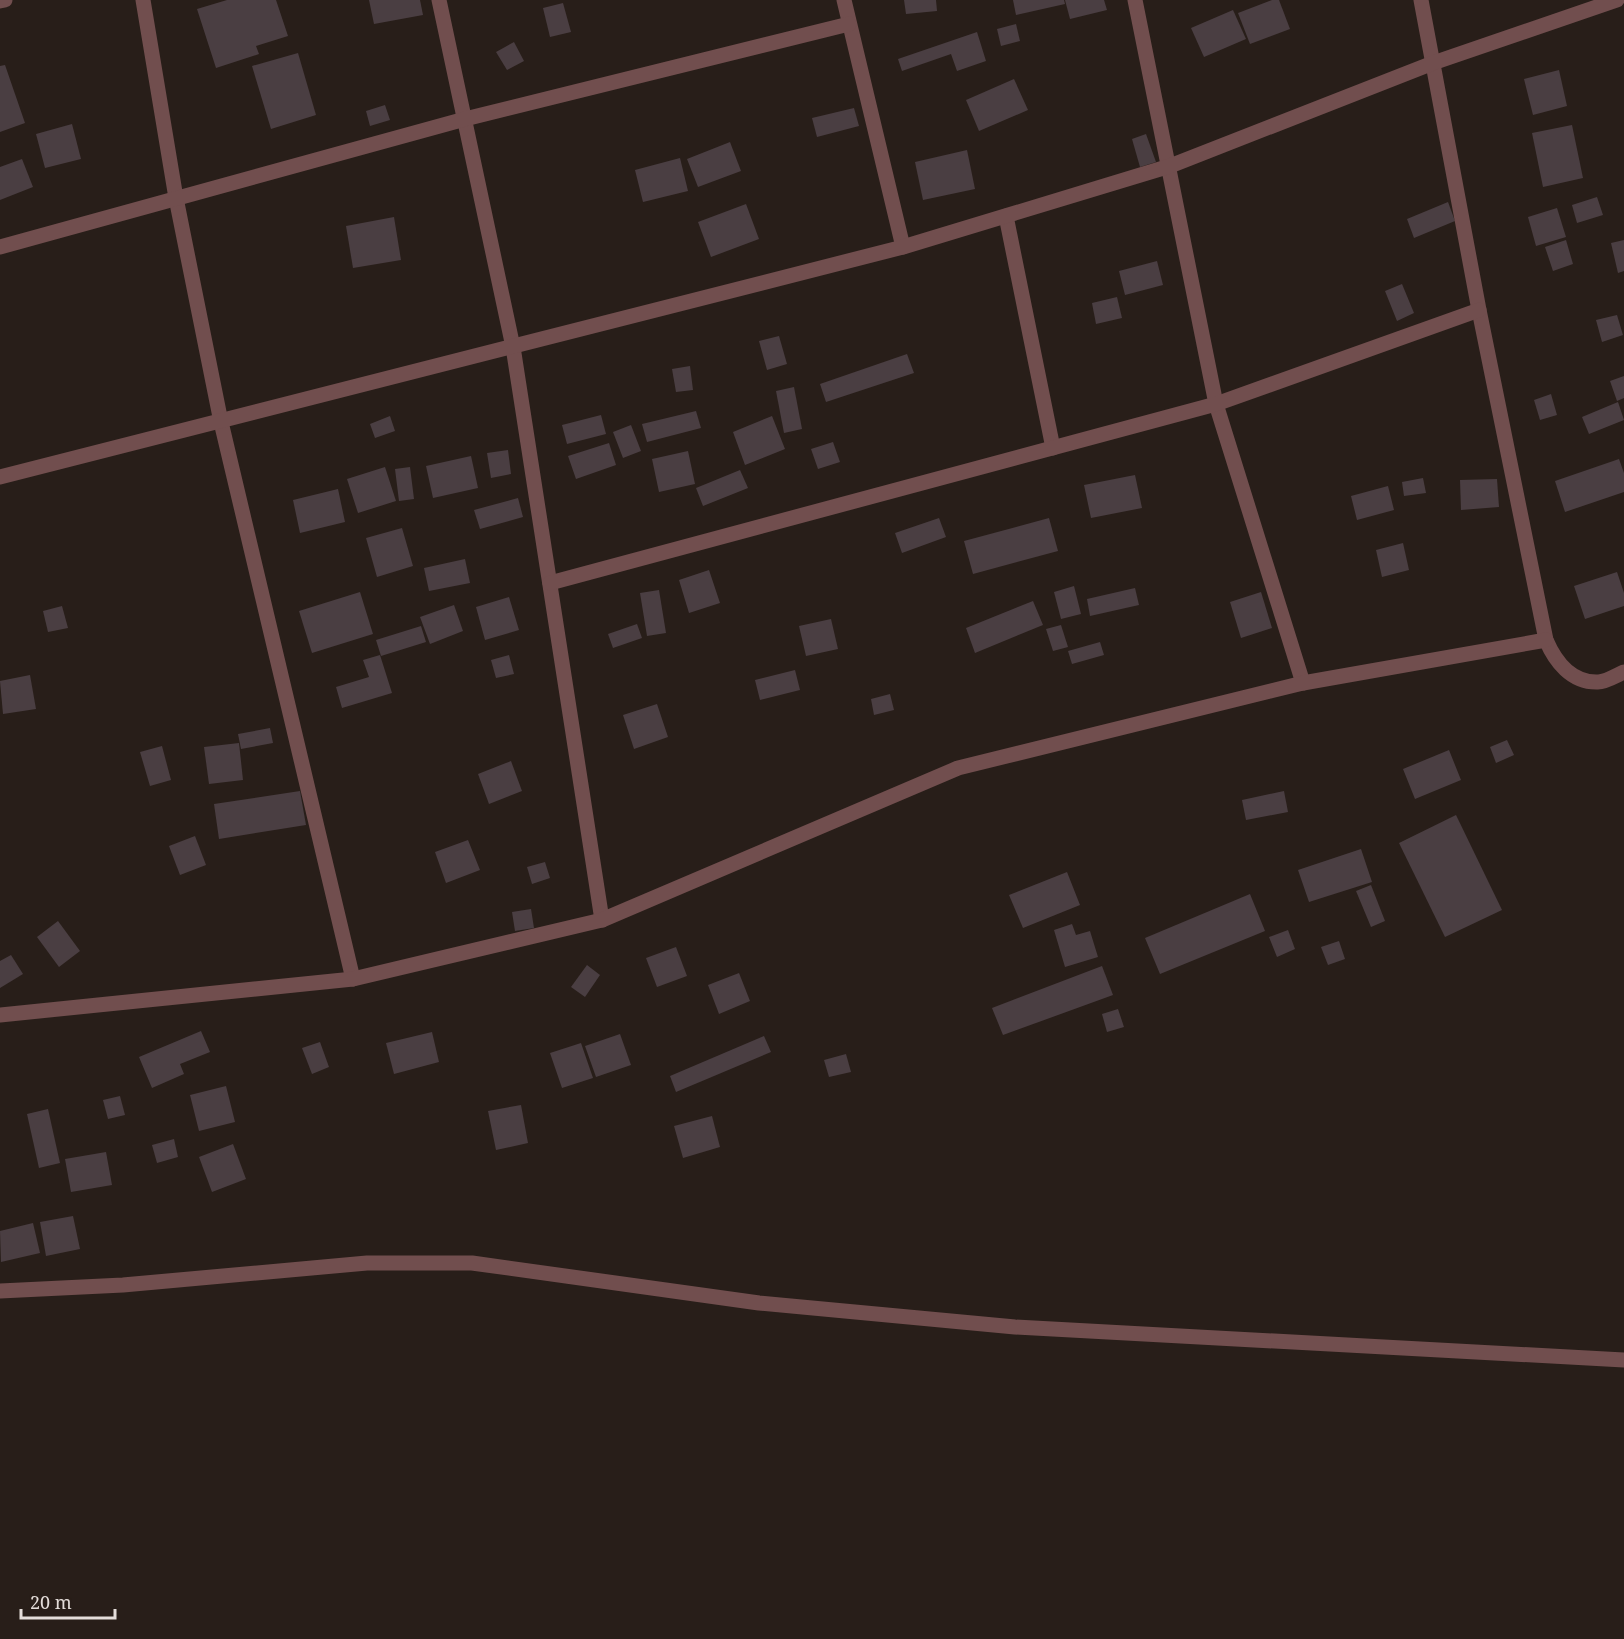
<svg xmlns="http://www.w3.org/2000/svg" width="1624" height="1639" font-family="'Noto Serif',serif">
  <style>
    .building { fill: #4a3e42 }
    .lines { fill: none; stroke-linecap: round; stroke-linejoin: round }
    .minor { stroke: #714e4e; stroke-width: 15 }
  </style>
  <rect width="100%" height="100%" fill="#281e19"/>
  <!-- building -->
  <g class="building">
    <path d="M227,0H276L288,36L256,46L259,54L216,68L197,9Z"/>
    <path d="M369,0H420L423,15L374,24Z"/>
    <path d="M904,0H936L937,11L906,14Z"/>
    <path d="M1013,0H1064L1065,4L1016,15Z"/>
    <path d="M1065,0H1104L1107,10L1070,19Z"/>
    <path d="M1272,0H1279L1290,29L1250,44L1238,13Z"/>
    <path d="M563,3L571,32L550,37L543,8Z"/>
    <path d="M1233,10L1246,39L1204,57L1191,28Z"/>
    <path d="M1016,24L1020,41L1001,46L997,29Z"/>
    <path d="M977,32L986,61L957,71L951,54L902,71L898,59Z"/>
    <path d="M514,42L524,61L507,70L496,52Z"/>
    <path d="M298,53L316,115L271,129L252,66Z"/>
    <path d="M5,65L25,123L0,132V66Z"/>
    <path d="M1559,70L1567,106L1533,115L1524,79Z"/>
    <path d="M1014,79L1028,110L979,131L966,100Z"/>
    <path d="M385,105L390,120L370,126L366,111Z"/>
    <path d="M854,108L859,126L817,137L812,118Z"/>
    <path d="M72,124L81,159L45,168L36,134Z"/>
    <path d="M1572,125L1583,178L1543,187L1532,133Z"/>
    <path d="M1146,134L1156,162L1140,167L1132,139Z"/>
    <path d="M730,142L741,171L698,187L687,159Z"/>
    <path d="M967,150L975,189L923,200L915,162Z"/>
    <path d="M680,158L688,191L643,202L635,170Z"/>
    <path d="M22,159L33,187L0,200V167Z"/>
    <path d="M1597,197L1603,215L1577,223L1572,205Z"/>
    <path d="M1448,202L1455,221L1414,238L1407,219Z"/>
    <path d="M746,204L759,239L711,257L698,222Z"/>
    <path d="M1557,208L1566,237L1536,246L1528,217Z"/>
    <path d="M394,217L401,260L353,268L346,226Z"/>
    <path d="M1566,240L1573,264L1553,271L1545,247Z"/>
    <path d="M1624,240V271L1618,273L1611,243Z"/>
    <path d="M1157,261L1163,285L1125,295L1119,271Z"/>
    <path d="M1402,284L1414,313L1397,321L1385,291Z"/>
    <path d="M1117,297L1122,318L1096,324L1092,303Z"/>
    <path d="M1617,315L1623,335L1602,342L1596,320Z"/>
    <path d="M779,336L787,364L767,370L759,341Z"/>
    <path d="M907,354L914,373L826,402L820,384Z"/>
    <path d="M690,366L693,390L676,392L672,369Z"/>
    <path d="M1624,376V398L1617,401L1610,381Z"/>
    <path d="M794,387L802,429L784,433L776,391Z"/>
    <path d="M1551,394L1557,415L1540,420L1534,400Z"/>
    <path d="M1618,402L1624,420L1589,434L1582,417Z"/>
    <path d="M696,411L701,428L647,442L642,424Z"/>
    <path d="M601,415L606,434L567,444L562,425Z"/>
    <path d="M390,416L395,431L375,438L370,424Z"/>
    <path d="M772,416L785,449L745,465L733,432Z"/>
    <path d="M631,425L641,451L623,458L613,432Z"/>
    <path d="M833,442L840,462L818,469L811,449Z"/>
    <path d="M609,443L616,465L576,479L568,456Z"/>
    <path d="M508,450L511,474L491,478L487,453Z"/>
    <path d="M688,451L695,484L659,492L652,459Z"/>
    <path d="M471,456L478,488L433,498L426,466Z"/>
    <path d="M1619,459L1624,473V492L1565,512L1555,481Z"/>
    <path d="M385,467L396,501L358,513L347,479Z"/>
    <path d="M410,467L414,499L399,501L395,469Z"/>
    <path d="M740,470L748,488L703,506L696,488Z"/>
    <path d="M1135,475L1142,508L1091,518L1084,485Z"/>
    <path d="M1423,478L1426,493L1404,496L1402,482Z"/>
    <path d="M1497,479L1499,507L1461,510L1460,480Z"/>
    <path d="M1388,486L1394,510L1357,520L1351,496Z"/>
    <path d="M338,489L345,522L300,533L293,500Z"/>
    <path d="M518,498L523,517L480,529L474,510Z"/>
    <path d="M939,518L946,537L902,553L895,533Z"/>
    <path d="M1049,518L1058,551L973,574L964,541Z"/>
    <path d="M402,528L413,566L377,577L366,538Z"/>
    <path d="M1403,543L1409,570L1382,577L1376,550Z"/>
    <path d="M465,559L470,583L429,591L424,568Z"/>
    <path d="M709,570L720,603L689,613L679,580Z"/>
    <path d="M1617,572L1624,593V606L1585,619L1574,586Z"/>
    <path d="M1074,586L1081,614L1061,619L1054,592Z"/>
    <path d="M1135,588L1139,605L1090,616L1087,599Z"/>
    <path d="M659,590L666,633L647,636L640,593Z"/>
    <path d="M360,592L373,634L312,653L299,611Z"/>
    <path d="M1261,592L1272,628L1241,638L1230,602Z"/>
    <path d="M509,597L519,630L485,640L476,607Z"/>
    <path d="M1033,601L1043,625L975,653L966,628Z"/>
    <path d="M454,605L463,631L430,644L420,617Z"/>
    <path d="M62,606L68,628L48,632L43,611Z"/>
    <path d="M831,619L838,649L806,656L799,626Z"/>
    <path d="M637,624L642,638L613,648L608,634Z"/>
    <path d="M1061,625L1068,647L1053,651L1046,629Z"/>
    <path d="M421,626L426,642L381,656L376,640Z"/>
    <path d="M1100,642L1104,655L1072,664L1068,651Z"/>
    <path d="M380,655L392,693L342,708L336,687L369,677L363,660Z"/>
    <path d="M509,655L514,674L496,678L491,660Z"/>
    <path d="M795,670L800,690L760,700L755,680Z"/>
    <path d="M30,675L36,709L3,714L0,681Z"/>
    <path d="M890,694L894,710L874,715L871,699Z"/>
    <path d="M657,704L668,737L634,749L623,715Z"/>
    <path d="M270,728L273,743L241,749L238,734Z"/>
    <path d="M1507,740L1514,755L1496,763L1490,747Z"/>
    <path d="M239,743L243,780L209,784L204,747Z"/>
    <path d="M162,746L171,780L150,786L140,752Z"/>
    <path d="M1449,750L1461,780L1415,799L1403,769Z"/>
    <path d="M511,761L522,791L489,804L478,774Z"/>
    <path d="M300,791L306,825L219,839L214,804Z"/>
    <path d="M1284,791L1288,812L1246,820L1242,800Z"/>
    <path d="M1456,815L1502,910L1445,937L1399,843Z"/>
    <path d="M195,836L206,865L180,875L169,846Z"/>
    <path d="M468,840L480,870L446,883L435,852Z"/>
    <path d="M1361,849L1372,882L1309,902L1298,870Z"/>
    <path d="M545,862L550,878L532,884L527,867Z"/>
    <path d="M1067,872L1080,905L1023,928L1009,895Z"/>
    <path d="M1371,885L1385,921L1371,927L1356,891Z"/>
    <path d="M1250,894L1265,931L1160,974L1145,938Z"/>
    <path d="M531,909L534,928L515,931L512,912Z"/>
    <path d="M58,921L80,951L59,967L37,937Z"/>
    <path d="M1072,924L1076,935L1090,931L1098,957L1065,967L1054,930Z"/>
    <path d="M1288,930L1295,949L1277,957L1269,937Z"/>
    <path d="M1339,941L1345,959L1328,965L1321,947Z"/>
    <path d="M676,947L687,976L657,987L646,958Z"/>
    <path d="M11,955L23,974L0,988V961Z"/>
    <path d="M587,965L600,975L585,997L571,987Z"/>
    <path d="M1102,966L1113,995L1003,1035L992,1008Z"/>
    <path d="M739,973L750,1001L719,1014L708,985Z"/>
    <path d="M1118,1009L1124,1027L1107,1032L1102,1014Z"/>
    <path d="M201,1031L210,1052L180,1064L184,1074L152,1088L139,1057Z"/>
    <path d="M432,1032L439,1062L394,1074L386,1043Z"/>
    <path d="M620,1034L631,1065L596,1077L585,1046Z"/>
    <path d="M764,1036L771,1052L676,1092L670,1076Z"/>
    <path d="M320,1042L329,1067L312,1074L302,1048Z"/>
    <path d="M581,1043L593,1078L562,1088L550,1053Z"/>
    <path d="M846,1054L851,1072L829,1077L824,1060Z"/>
    <path d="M226,1086L235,1122L199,1131L190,1095Z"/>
    <path d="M120,1096L125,1115L108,1119L103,1100Z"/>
    <path d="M521,1105L528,1143L496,1150L488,1111Z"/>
    <path d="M48,1109L60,1163L39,1168L27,1114Z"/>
    <path d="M712,1116L720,1147L683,1158L674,1126Z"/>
    <path d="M174,1139L178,1157L157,1163L152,1145Z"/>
    <path d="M233,1144L246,1179L212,1192L199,1157Z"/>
    <path d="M106,1152L112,1185L71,1192L65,1159Z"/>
    <path d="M73,1216L80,1249L46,1256L40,1222Z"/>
    <path d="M33,1223L40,1253L1,1262L0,1231Z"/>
  </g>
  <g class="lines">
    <!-- minor -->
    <g class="minor">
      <path d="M143,0L176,198L221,422L353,979"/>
      <path d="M439,0L513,347L602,920"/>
      <path d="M844,0L903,247"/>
      <path d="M1135,0L1216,404L1303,683"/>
      <path d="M1421,0L1479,310L1546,640C1555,661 1571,683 1598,682C1606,682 1617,675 1624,672"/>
      <path d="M0,1L5,0"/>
      <path d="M1006,216L1053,448"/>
      <path d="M0,247L465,119L849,24"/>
      <path d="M0,477L903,247L1170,166L1433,63L1617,0"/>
      <path d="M550,583L1216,404L1479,310"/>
      <path d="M0,1015L353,979L602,920L958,768L1303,683L1546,640"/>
      <path d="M0,1291L123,1285L367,1263H472L759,1303L1015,1327L1624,1360"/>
    </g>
  </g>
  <!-- scale -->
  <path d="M21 1609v9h94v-9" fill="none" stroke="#e4ddda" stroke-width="3"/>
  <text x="30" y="1609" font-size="18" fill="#e4ddda" stroke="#281e19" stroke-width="4.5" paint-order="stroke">20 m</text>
</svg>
